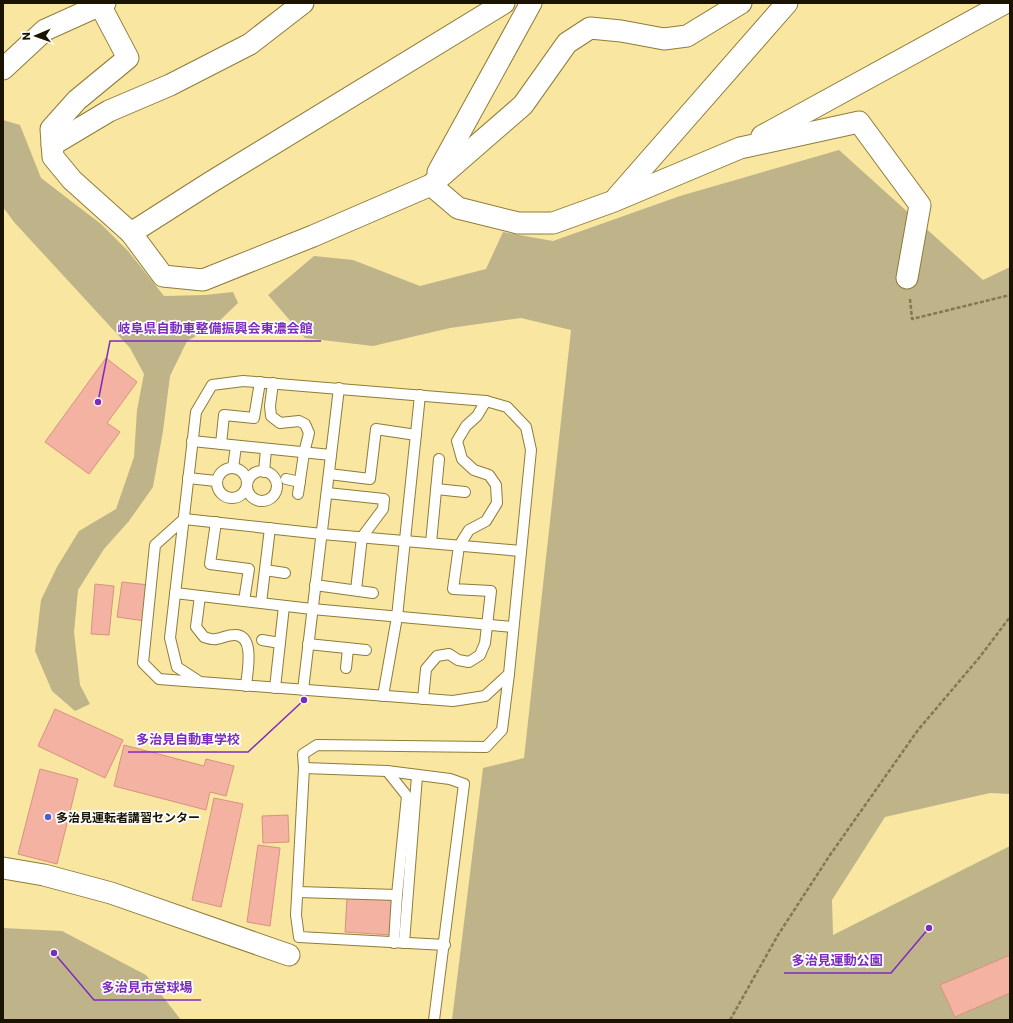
<svg xmlns="http://www.w3.org/2000/svg" width="1013" height="1023" font-family="Poppins,'Noto Sans JP',sans-serif">
  <style>
    .green { fill: #bfb38a }
    .building { fill: #f3b2a2; stroke: #d89280 }
    .lines { fill: none; stroke-linecap: round; stroke-linejoin: round }
    .service-casing { stroke: #8e7c38; stroke-width: 12 }
    .minor-casing { stroke: #8e7c38; stroke-width: 23 }
    .path { stroke: #85784d; stroke-width: 2.5; stroke-dasharray: 4 2; stroke-linecap: butt }
    .service { stroke: #fff; stroke-width: 10 }
    .minor { stroke: #fff; stroke-width: 21 }
    .poi-dot { fill: #515dd3; stroke: #fff; stroke-width: 1.5 }
    .labels { text-anchor: middle; dominant-baseline: central; stroke-width: 3.5; stroke-linejoin: round; paint-order: stroke }
    .poi-label { font-size: 12px; font-weight: bold; fill: #1a1300; stroke: #fff; text-anchor: start }
    .leader { fill: none; stroke: #7b2cbf; stroke-width: 1.5 }
    .callout-dot { fill: #7b2cbf; stroke: #fff; stroke-width: 1.5 }
    .callout-label { font-size: 13px; text-anchor: middle; font-weight: bold; fill: #7b2cbf; stroke: #fff; stroke-width: 3.5; stroke-linejoin: round; paint-order: stroke }
  </style>
  <rect width="100%" height="100%" fill="#f9e6a0"/>
  <!-- green -->
  <g class="green">
    <path d="M3,120L20,125L41,178L101,224L128,251L164,296L205,295L233,292L238,303L213,327L187,341L170,376L163,431L153,487L129,521L104,549L78,590L74,632L80,685L90,704L75,711L52,691L35,651L41,600L57,567L79,531L116,509L134,457L137,410L144,374L130,348L14,222L3,207Z"/>
    <path d="M839,150L983,280L1010,267V794L990,793L885,817L832,900L833,935L1010,846V1020H452L483,768L524,758L571,330L521,318L450,328L373,346L305,338L268,295L314,256L353,260L420,286L486,269L503,232L553,241L680,196Z"/>
    <path d="M3,928L62,931L146,975L181,1020H3Z"/>
  </g>
  <!-- building -->
  <g class="building">
    <path d="M106,358L137,382L107,423L120,432L89,474L45,442Z"/>
    <path d="M122,582L149,585L145,621L117,617Z"/>
    <path d="M95,584L114,586L109,635L91,634Z"/>
    <path d="M55,709L123,740L105,778L38,746Z"/>
    <path d="M124,745L204,766L206,759L234,766L226,796L210,792L206,810L114,786Z"/>
    <path d="M40,769L78,779L57,864L18,854Z"/>
    <path d="M214,798L243,804L221,907L192,900Z"/>
    <path d="M288,815L289,842L263,843L262,816Z"/>
    <path d="M258,845L280,848L270,926L247,922Z"/>
    <path d="M347,897L393,900L391,935L345,932Z"/>
    <path d="M1010,955V993L955,1017L940,985Z"/>
  </g>
  <g class="lines">
    <defs>
      <g id="service">
        <path d="M243,381L486,401L507,407L526,427L531,450L509,674L485,696L453,701L200,682L177,667L170,638L196,412L212,385Z"/>
        <path d="M273,383L270,406L271,416L280,423L299,421L305,424L309,433L304,453L298,494"/>
        <path d="M192,441L331,455"/>
        <path d="M221,444L224,415L254,418L260,382"/>
        <circle cx="232" cy="483" r="15"/>
        <path d="M233,468L236,446"/>
        <circle cx="262" cy="486" r="15"/>
        <path d="M264,472L266,449"/>
        <path d="M329,474L370,479L376,429L416,435"/>
        <path d="M188,478L216,481"/>
        <path d="M286,479L300,482"/>
        <path d="M436,489L465,492"/>
        <path d="M327,493L384,499L383,509L362,537L356,590"/>
        <path d="M216,522L210,564L249,569L244,601"/>
        <path d="M431,543L439,459"/>
        <path d="M265,570L285,573"/>
        <path d="M315,585L373,593"/>
        <path d="M175,593L312,609L513,627"/>
        <path d="M200,596L196,627L204,637C207,638 213,640 216,639C223,638 227,635 234,635C256,634 247,673 246,686"/>
        <path d="M261,603L270,528"/>
        <path d="M262,640L280,643"/>
        <path d="M308,644L366,650"/>
        <path d="M346,668L348,649"/>
        <path d="M198,682L159,679L143,663L155,545L184,519L322,534L521,551"/>
        <path d="M275,688L284,606"/>
        <path d="M303,690L339,388"/>
        <path d="M383,696L397,617L420,395"/>
        <path d="M423,699L426,669L437,656L449,654L458,660L469,662L480,655L485,643L491,591L453,589L459,546L469,530L486,521L497,503L496,485L489,475L474,470L462,459L457,441L466,426L477,416L486,401"/>
        <path d="M304,768L303,754L317,745L486,747L502,730L509,674"/>
        <path d="M387,771L407,796L397,895L394,943"/>
        <path d="M298,892L397,895"/>
        <path d="M404,943L417,776"/>
        <path d="M434,1020L464,784L450,779L387,771L304,768L296,915L299,937L445,945"/>
      </g>
      <g id="minor">
        <path d="M100,5L128,58L77,100L51,129L53,157L72,180L131,233L163,276L203,280L313,236L431,185L523,105L567,43L590,28L621,31L664,39L687,36L741,3"/>
        <path d="M3,69L45,30L105,3"/>
        <path d="M762,136L1005,3"/>
        <path d="M52,145L109,111L170,85L250,44L303,3"/>
        <path d="M438,172L531,3"/>
        <path d="M431,185L458,208L518,223H553L614,201L740,148L859,122L920,205L907,278"/>
        <path d="M617,197L787,3"/>
        <path d="M131,233L211,182L504,3"/>
        <path d="M3,868L44,875L111,893L289,955"/>
      </g>
    </defs>
    <!-- service casing -->
    <use href="#service" class="service-casing"/>
    <!-- minor casing -->
    <use href="#minor" class="minor-casing"/>
    <!-- path -->
    <g class="path">
      <path d="M910,299L912,319L1010,295"/>
      <path d="M730,1020L778,935L830,855L918,730L979,658L1010,617"/>
    </g>
    <!-- service -->
    <use href="#service" class="service"/>
    <!-- minor -->
    <use href="#minor" class="minor"/>
  </g>
  <!-- markers -->
  <circle class="poi-dot" cx="48" cy="817" r="4"/>
  <g class="labels">
    <!-- poi labels -->
    <g class="poi-label">
      <text x="56" y="817">多治見運転者講習センター</text>
    </g>
  </g>
  <!-- callouts -->
  <path class="leader" d="M98 402L110 341H321M304 700L248 752H128M929 928L891 973H784M54 953L94 1000H201"/>
  <g class="callout-dot">
    <circle cx="98" cy="402" r="4"/>
    <circle cx="304" cy="700" r="4"/>
    <circle cx="929" cy="928" r="4"/>
    <circle cx="54" cy="953" r="4"/>
  </g>
  <g class="callout-label">
    <text x="215" y="333">岐阜県自動車整備振興会東濃会館</text>
    <text x="188" y="744">多治見自動車学校</text>
    <text x="837" y="965">多治見運動公園</text>
    <text x="147" y="992">多治見市営球場</text>
  </g>
  <!-- border -->
  <rect width="1013" height="1023" fill="none" stroke="#1a1300" stroke-width="8"/>
  <!-- north arrow -->
  <g transform="translate(36 36) rotate(268)" stroke="#ffffff" stroke-width="3" paint-order="stroke">
  <path d="M0-3L7 15L0 10L-7 15Z" fill="#1a1300"/>
  <text y="-6" font-size="11" font-weight="bold" text-anchor="middle" fill="#1a1300">N</text>
  </g>
</svg>
